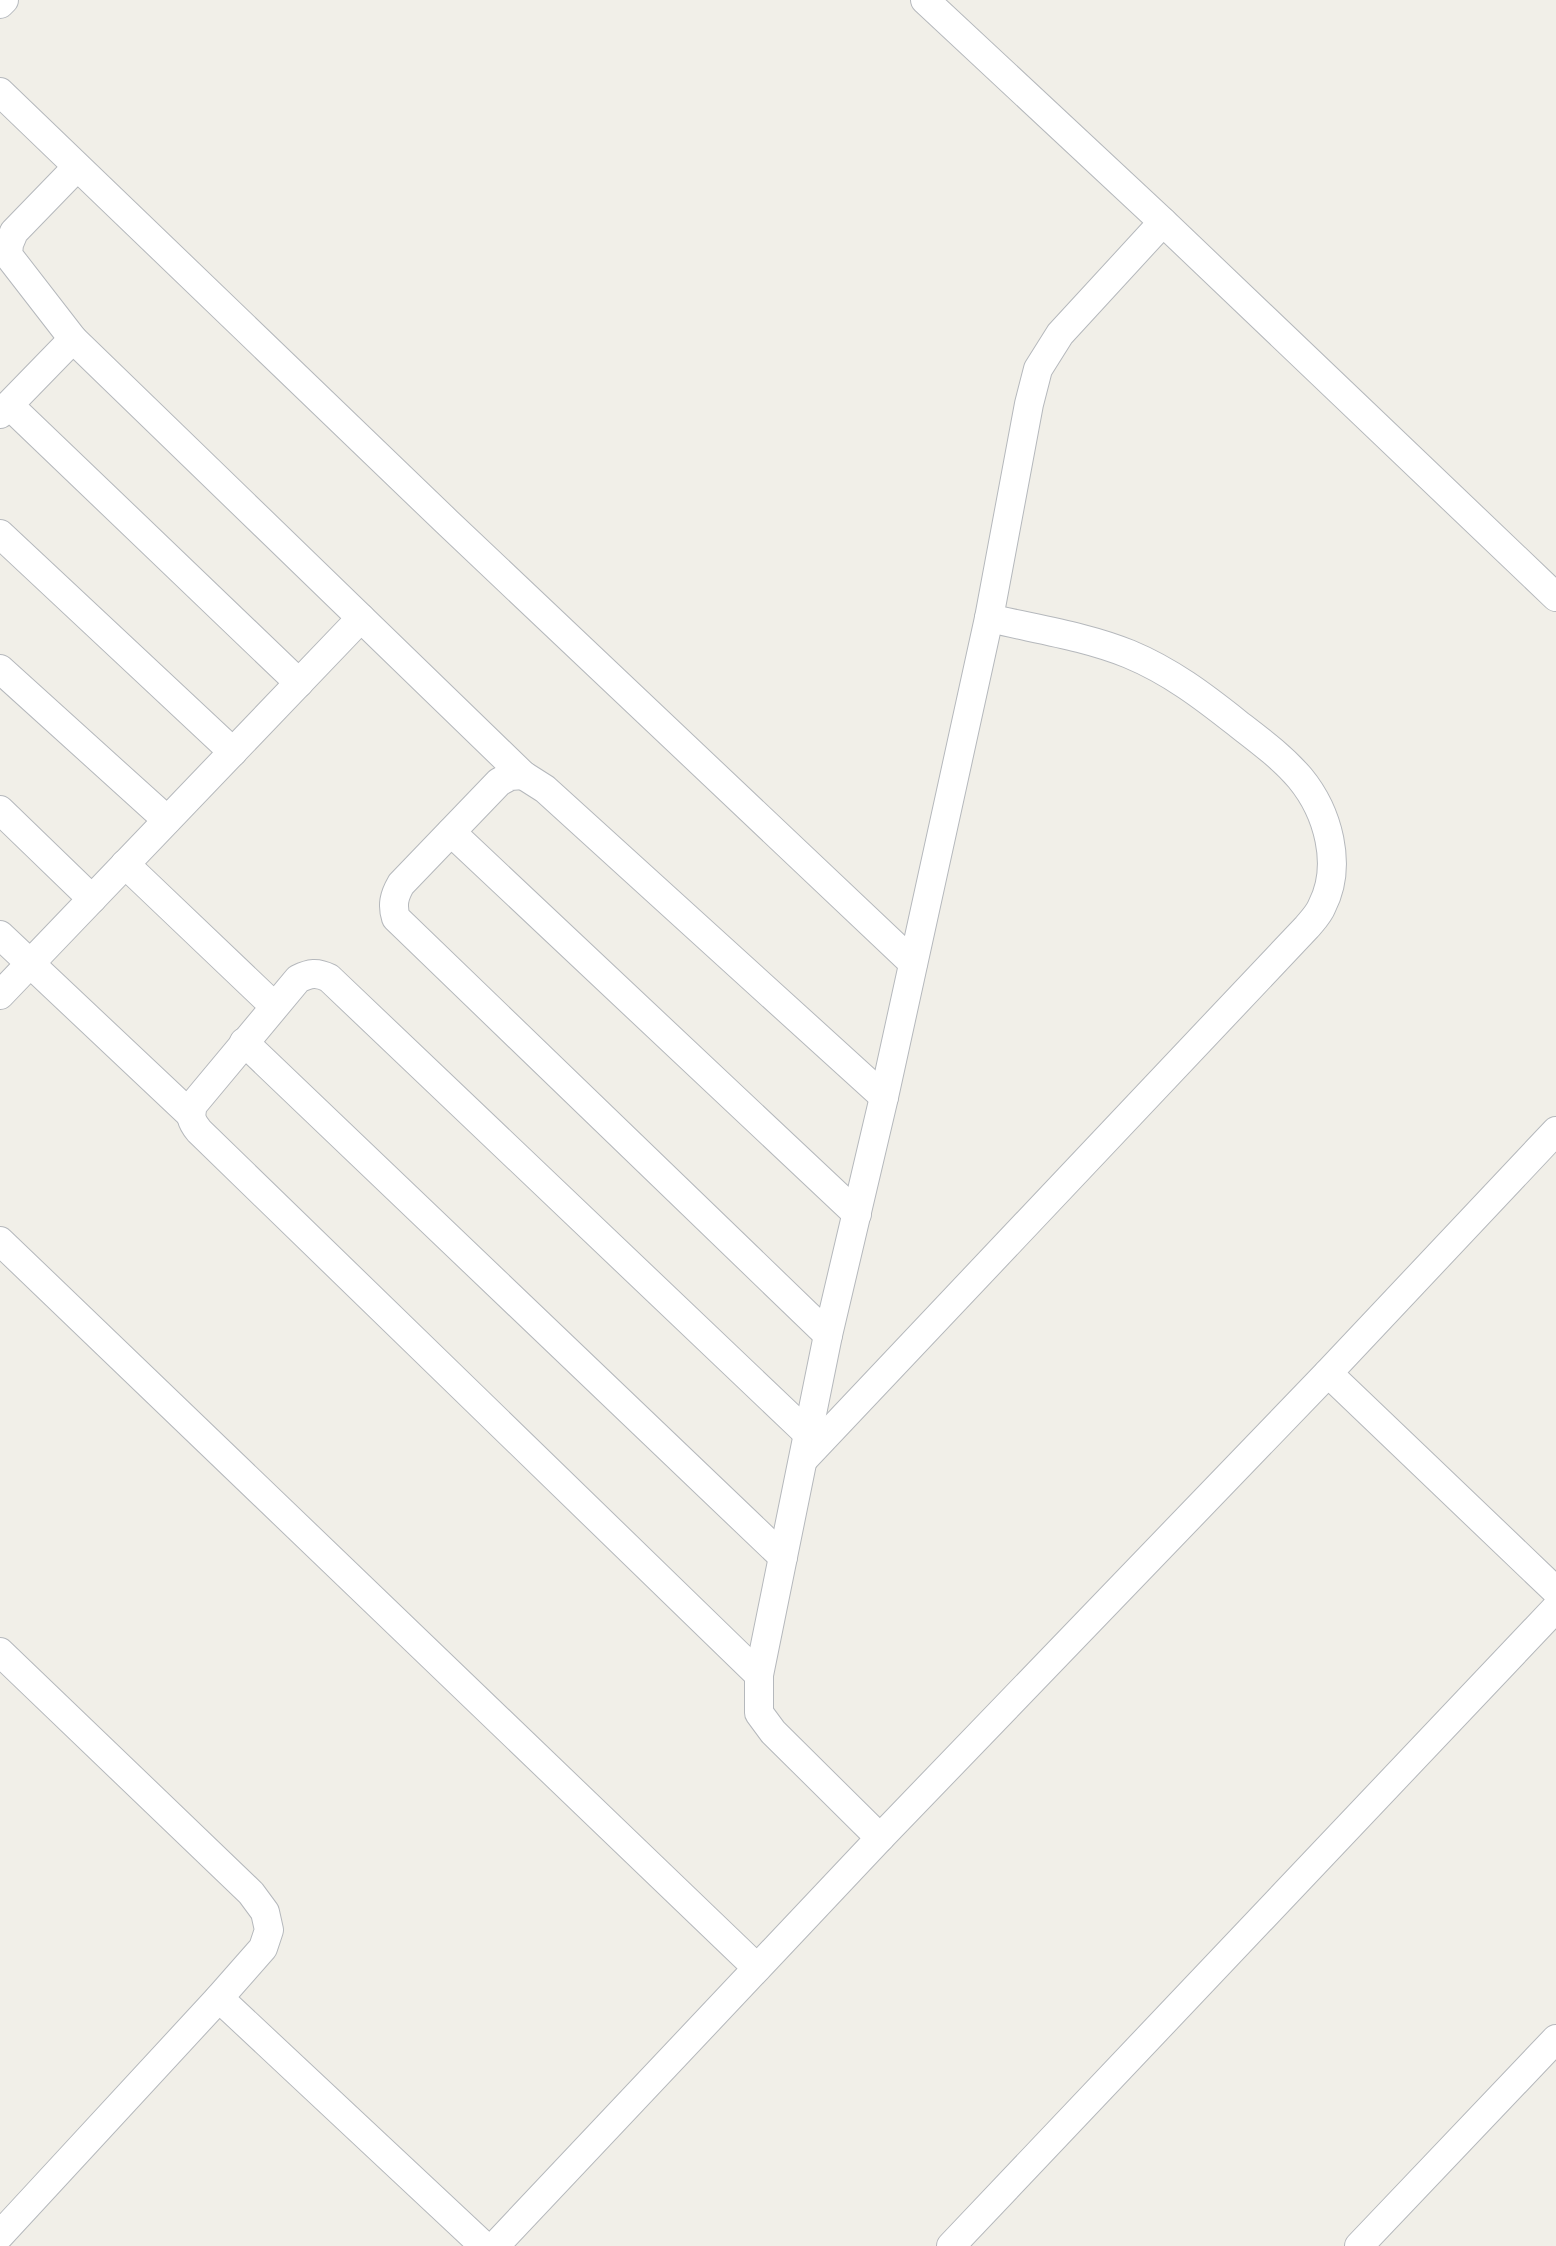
<svg xmlns="http://www.w3.org/2000/svg" width="1556" height="2246" font-family="Signika,sans-serif">
  <style>
    .lines { fill: none; stroke-linecap: round; stroke-linejoin: round }
    .street-casing { stroke: #b5b8bc; stroke-width: 30 }
    .secondary-casing { stroke: #b6babf; stroke-width: 30 }
    .street { stroke: #fff; stroke-width: 28 }
    .secondary { stroke: #fff; stroke-width: 28 }
  </style>
  <rect width="100%" height="100%" fill="#f1efe8"/>
  <g class="lines">
    <defs>
      <g id="street">
        <path d="M925,0L1163,222L1556,597"/>
        <path d="M0,92L447,522L913,963"/>
        <path d="M73,339L8,255L9,244L14,232L77,167"/>
        <path d="M9,405L299,683"/>
        <path d="M0,414L73,339L523,775L545,789L884,1097"/>
        <path d="M0,534L233,752"/>
        <path d="M0,669L167,820"/>
        <path d="M523,775L510,776L499,782L401,884C394,896 392,905 396,918L828,1335"/>
        <path d="M0,810L92,899"/>
        <path d="M451,832L857,1214"/>
        <path d="M125,864L274,1006"/>
        <path d="M0,935L191,1115"/>
        <path d="M0,995L361,618"/>
        <path d="M244,1042L783,1557"/>
        <path d="M0,1241L757,1968"/>
        <path d="M1328,1373L1556,1591"/>
        <path d="M804,1459L1307,927C1312,921 1319,914 1322,906C1343,865 1328,812 1300,778C1282,757 1259,740 1237,723C1203,696 1170,671 1129,654C1085,636 1035,629 989,618"/>
        <path d="M0,1652L251,1893L265,1912L269,1930L263,1948L219,1998L0,2235"/>
        <path d="M759,1675L199,1131C191,1121 190,1117 193,1105L298,979C310,973 317,972 329,978L808,1434"/>
        <path d="M880,1838L773,1732L759,1713V1675L828,1335L884,1097L989,618L1029,404L1038,369L1060,334L1163,222"/>
        <path d="M219,1998L484,2246"/>
        <path d="M495,2246L880,1838L1328,1373L1556,1131"/>
        <path d="M951,2246L1556,1608"/>
        <path d="M1359,2246L1556,2039"/>
      </g>
      <path id="secondary" d="M0,4L4,0"/>
    </defs>
    <!-- street casing -->
    <use href="#street" class="street-casing"/>
    <!-- secondary casing -->
    <use href="#secondary" class="secondary-casing"/>
    <!-- street -->
    <use href="#street" class="street"/>
    <!-- secondary -->
    <use href="#secondary" class="secondary"/>
  </g>
</svg>
